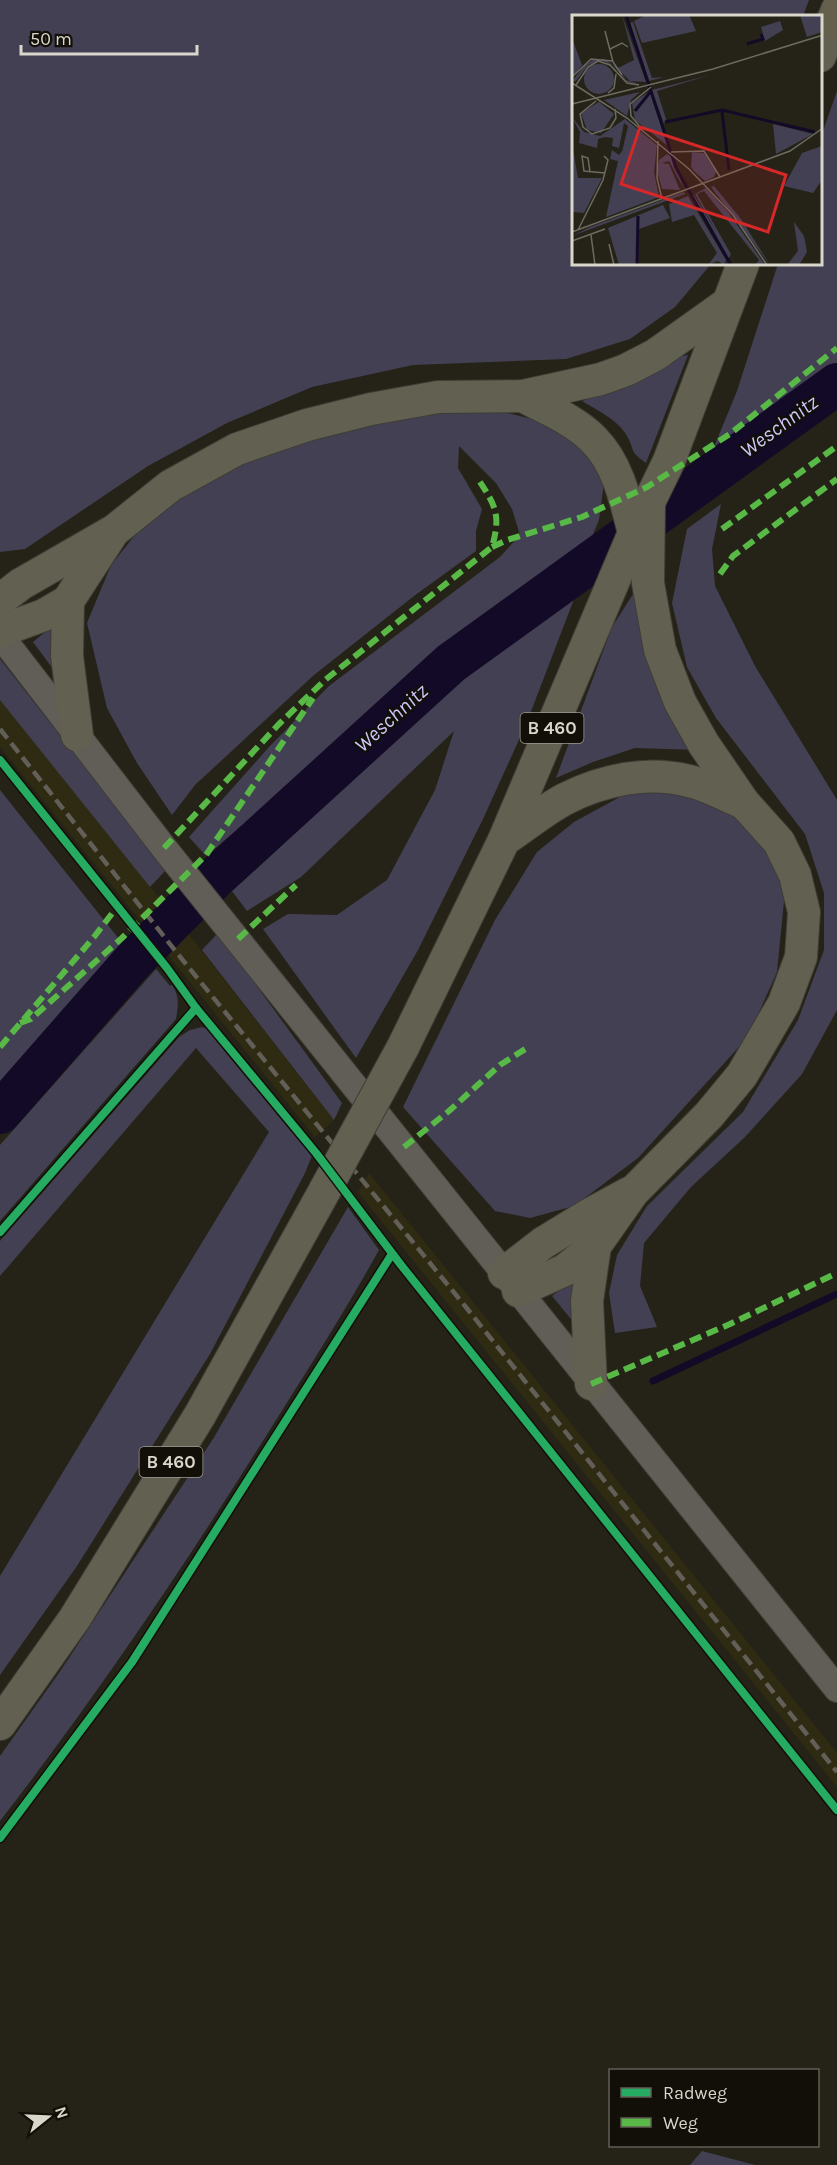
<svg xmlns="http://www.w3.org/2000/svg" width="837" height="2165" font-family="Karla,sans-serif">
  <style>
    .built { fill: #2f2b13 }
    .green { fill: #434054 }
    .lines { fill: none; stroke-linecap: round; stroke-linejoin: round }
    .stream { stroke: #120a26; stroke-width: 7 }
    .river { stroke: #120a26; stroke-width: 42 }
    .minor-casing { stroke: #3f3d35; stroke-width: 28 }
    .major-casing { stroke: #3f3d35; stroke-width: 34 }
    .highway-casing { stroke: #3f3d35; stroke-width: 36 }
    .minor { stroke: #605e56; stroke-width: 26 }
    .major { stroke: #626050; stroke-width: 32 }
    .highway { stroke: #64604b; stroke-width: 33 }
    .rail { stroke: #615f58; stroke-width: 4.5; stroke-dasharray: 12 6; stroke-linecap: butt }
    .major-bridge-casing { stroke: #3f3d35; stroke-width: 34; stroke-linecap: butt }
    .major-bridge { stroke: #626050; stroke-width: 32 }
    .quiet { stroke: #58b947; stroke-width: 6; stroke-dasharray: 12 6; stroke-linecap: butt }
    .cycleway-casing { stroke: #110f07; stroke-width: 11 }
    .cycleway { stroke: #26ab63; stroke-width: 8 }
    .labels { text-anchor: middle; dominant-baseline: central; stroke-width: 4.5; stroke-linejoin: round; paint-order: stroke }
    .shield { fill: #110f07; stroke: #9d9b90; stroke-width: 1.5 }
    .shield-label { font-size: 18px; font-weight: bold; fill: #d9d7cb }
    .water-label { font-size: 21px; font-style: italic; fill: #cdc6fc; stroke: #110f07 }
    .inset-river { fill: none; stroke: #120a26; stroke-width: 3 }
    .inset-road { fill: none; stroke: #6d6b60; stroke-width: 1.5 }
    .view { fill: #d62828; fill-opacity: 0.15; stroke: #d62828; stroke-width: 3 }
    .inset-edge { fill: none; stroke: #d9d7cb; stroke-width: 3 }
  </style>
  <rect width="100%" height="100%" fill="#252318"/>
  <!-- built -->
  <g class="built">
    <path d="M0,700L201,950L334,1120L315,1137L0,747Z"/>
    <path d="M369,1173L837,1753V1787L358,1192Z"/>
  </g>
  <!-- green -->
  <g class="green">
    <path d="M0,0H809L803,16H573V264H711L675,307L630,339L566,359L413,365L312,387L227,423L148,466L25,549L0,552Z"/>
    <path d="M837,91V369L707,464L737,391L778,264H820L821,137Z"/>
    <path d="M688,355L646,463C628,450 636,452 627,436C618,420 597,410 582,401L615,389L670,358Z"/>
    <path d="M484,407L551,424L586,441L605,475L599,520L583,558L538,582L423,672L206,856L189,837L269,747L329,686L500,557L520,535L512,509L496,483L459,446L458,468L482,509L476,531V551L414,596L314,675L195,785L172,815L137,763L107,708L87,623L111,565L155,510L255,457L331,424Z"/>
    <path d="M721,504L712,549L715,586L755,666L837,800V1010L802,1074L745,1137L691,1187L644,1243L640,1286L657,1327L615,1333L609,1293L617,1255L647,1206L743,1112L798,1020L824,950V893L805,834L716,718L687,667L672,603L687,529Z"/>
    <path d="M635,591L699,750L635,748L593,762L556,778L612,627Z"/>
    <path d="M574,599L527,722L483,819L418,950L356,1058L263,929L288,914L337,915L387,880L435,790L454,731L301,877L247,911L232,891C309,823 378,745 459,681C495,652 535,626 574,599Z"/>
    <path d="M56,623L53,669L33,642Z"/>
    <path d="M0,659L166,870L150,887L0,700Z"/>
    <path d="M675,785L732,808L764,847L785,891L777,972L748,1037L638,1158L574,1206L530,1218L495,1211L403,1107L495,920L537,852L574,822L629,792Z"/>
    <path d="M0,790L127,949L0,1095Z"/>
    <path d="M218,933L342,1103L334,1120L202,950Z"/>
    <path d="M156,969L170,986L172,985C180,997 178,1006 176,1019L0,1221V1145Z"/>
    <path d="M202,1027L215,1032L313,1153L305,1173L210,1354L77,1566L0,1675V1576L269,1132L196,1048L0,1276V1241L179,1037L190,1030Z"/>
    <path d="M348,1207L379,1250C344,1313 305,1374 266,1436C183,1568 96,1697 0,1821V1756L61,1670L213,1439Z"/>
    <path d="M581,1274L580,1330L552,1296Z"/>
    <path d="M702,2151L755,2165H690Z"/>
  </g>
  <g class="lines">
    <!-- stream -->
    <path class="stream" d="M653,1381L837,1294"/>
    <!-- river -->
    <path class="river" d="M0,1113L133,961L215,878L451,663L837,384"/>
    <defs>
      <path id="minor" d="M0,635L164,848L837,1689"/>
      <g id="major">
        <path d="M820,56L837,10"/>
        <path d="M523,396C546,409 575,420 594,440C618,464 626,502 634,533"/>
        <path d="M0,600L21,584L115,530L170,486L237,449L307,425L371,409L438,397L523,396L601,379L626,370L655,355L728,303"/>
        <path d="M68,601L67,656L77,735"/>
        <path d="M0,631L44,615L68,601L111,535"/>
        <path d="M504,840C524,827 544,810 565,799C602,780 648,770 689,781C708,785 726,796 744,803"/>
        <path d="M403,1047L504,840L634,533L669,461L743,264"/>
        <path d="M504,1273L543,1243L592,1213L629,1193"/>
        <path d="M518,1291L565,1270L595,1246L633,1192L709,1115L742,1075L784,1003L801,957L804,912L795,875L779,842L744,803L703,743L680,702L660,650L648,583L649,503"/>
        <path d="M591,1384L587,1301L595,1246"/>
        <path d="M0,1724L75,1618L200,1415L325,1190"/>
      </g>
      <path id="highway" d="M833,21L837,15"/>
    </defs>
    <!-- minor casing -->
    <use href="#minor" class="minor-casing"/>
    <!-- major casing -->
    <use href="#major" class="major-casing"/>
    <!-- highway casing -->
    <use href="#highway" class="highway-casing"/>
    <!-- minor -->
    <use href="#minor" class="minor"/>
    <!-- major -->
    <use href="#major" class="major"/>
    <!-- highway -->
    <use href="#highway" class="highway"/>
    <!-- rail -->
    <path class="rail" d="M0,729L181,958L465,1306L837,1772"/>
    <defs>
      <path id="major-bridge" d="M325,1190L403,1047"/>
    </defs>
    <!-- major-bridge casing -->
    <use href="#major-bridge" class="major-bridge-casing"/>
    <!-- major-bridge -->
    <use href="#major-bridge" class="major-bridge"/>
    <!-- quiet -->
    <g class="quiet">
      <path d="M722,529L837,446"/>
      <path d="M492,547L507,540L582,517L647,487L730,434L837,348"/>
      <path d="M720,574L733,556L837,479"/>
      <path d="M164,848L279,724L325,680L492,547C501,515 496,506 478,479"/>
      <path d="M238,939L296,885"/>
      <path d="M20,1023L31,1019L122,938L206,855L313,698"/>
      <path d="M0,1047L94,937L117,907"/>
      <path d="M404,1147L449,1111L500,1065L530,1046"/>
      <path d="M591,1384L730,1324L837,1273"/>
    </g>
    <defs>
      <g id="cycleway">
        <path d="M0,760L167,968L196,1008L316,1153L401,1265L837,1810"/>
        <path d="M0,1232L196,1008"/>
        <path d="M0,1838L132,1662L392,1254"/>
      </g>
    </defs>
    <!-- cycleway casing -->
    <use href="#cycleway" class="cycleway-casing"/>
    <!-- cycleway -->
    <use href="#cycleway" class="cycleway"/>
  </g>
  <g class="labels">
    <!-- shield labels -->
    <g class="shield">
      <rect x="520.5" y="713" width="63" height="30" rx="4.5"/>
      <rect x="139.5" y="1447" width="63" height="30" rx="4.5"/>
    </g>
    <g class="shield-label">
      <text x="552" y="728">B 460</text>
      <text x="171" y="1462">B 460</text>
    </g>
    <!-- water labels -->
    <g class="water-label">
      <text transform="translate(779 426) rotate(-36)">Weschnitz</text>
      <text transform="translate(391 718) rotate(-42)">Weschnitz</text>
    </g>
  </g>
  <!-- overview -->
  <g transform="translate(572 15)">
    <rect width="250" height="250" fill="#252318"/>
    <path d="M50,0L74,67L58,66L49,57L54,65L68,69L55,67L41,50L30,46L16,50L4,66H0L13,50L22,44H32L46,53L62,45ZM74,0H117L124,16L70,28L62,6ZM228,0H250V17L235,22ZM208,6L211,15L193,26L189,12ZM61,7L80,63L92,62L77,66L58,8ZM0,23L10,50L1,62H0ZM12 64a15 15 0 1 1 30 0a15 15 0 1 1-30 0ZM138,60L85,76L94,104L92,109L80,75ZM78,76L79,78L96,131L63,105L60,88ZM68,77L59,85L55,101L32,85ZM27,87L42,99L29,118L15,115L9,98ZM0,102L12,117L28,121L53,104L85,130L82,157L87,182L34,202L46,146L38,144L40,135L47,140L51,135L48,146L56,111L52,108L47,133L40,131L41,123L33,122L26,124L25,133L7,128L8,117ZM201,109L241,119L204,139ZM0,128L6,163H30L12,198L0,197ZM250,131V165L241,178L212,171L230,138ZM120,137L132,138L144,157L142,162L133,166L122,156L119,152ZM95,139L100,142L112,174L97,146L90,148L97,149L108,175L90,174L85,156L87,145ZM142,171L169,204L198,250L139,172ZM134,173L157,198L193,250H183L187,245L132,176L125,179L165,250L159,239L156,244L118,180H122L145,218L123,179ZM112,177L113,179L0,221L18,212ZM116,181L154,245L152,250L146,246L136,250L145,238L122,200L100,207L97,189ZM91,190L98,203L67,214L66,250H47L36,213ZM222,207L232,221L235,237L227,250H215L226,236Z" fill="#434054"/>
    <path class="inset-river" d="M54,0L104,153L159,250M175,29L191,24L189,19M63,96L79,76M150,97L157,155M93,107L150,95L243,117M65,250L66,201"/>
    <path class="inset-road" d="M33,16L41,47L50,60M38,34L50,28L56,32M0,62L19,44L40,46M0,68L55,103L117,154L161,200L195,250M4,70L16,52L26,46L38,50L55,68L67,70M36,78L42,73L44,59M24,86L8,99L11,112L20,119L38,113L44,103L43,94M0,89L141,54L251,20M69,113L59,101L58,89L79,72M86,126L85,163L90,184M99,137L132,136L148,162M18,157L16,143L10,141L12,156L33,158M6,215L31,165L36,145L32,141M0,217L218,136L251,113M19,220L23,250M0,226L33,214M37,229L42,250"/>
    <path class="view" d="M68,112L214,160L196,217L49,169Z"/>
    <rect width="250" height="250" class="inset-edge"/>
  </g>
  <!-- legend -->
  <rect x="609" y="2069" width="210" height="78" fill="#110f07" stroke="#615f55" stroke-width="1.5"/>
  <rect x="621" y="2088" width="30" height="9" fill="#26ab63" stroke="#615f55" stroke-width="1.5"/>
  <text x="663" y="2099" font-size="18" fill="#d9d7cb">Radweg</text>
  <rect x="621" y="2118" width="30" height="9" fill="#58b947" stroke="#615f55" stroke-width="1.5"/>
  <text x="663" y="2129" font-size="18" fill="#d9d7cb">Weg</text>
  <!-- north arrow -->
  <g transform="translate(48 2117) rotate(72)" stroke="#110f07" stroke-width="4.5" paint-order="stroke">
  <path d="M0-4.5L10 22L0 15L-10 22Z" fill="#d9d7cb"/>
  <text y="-9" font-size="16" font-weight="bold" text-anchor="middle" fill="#d9d7cb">N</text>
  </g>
  <!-- scale -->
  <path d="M21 45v9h176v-9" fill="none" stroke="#d9d7cb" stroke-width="3"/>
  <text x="30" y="45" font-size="18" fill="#d9d7cb" stroke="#110f07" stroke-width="4.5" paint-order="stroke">50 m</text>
</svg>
